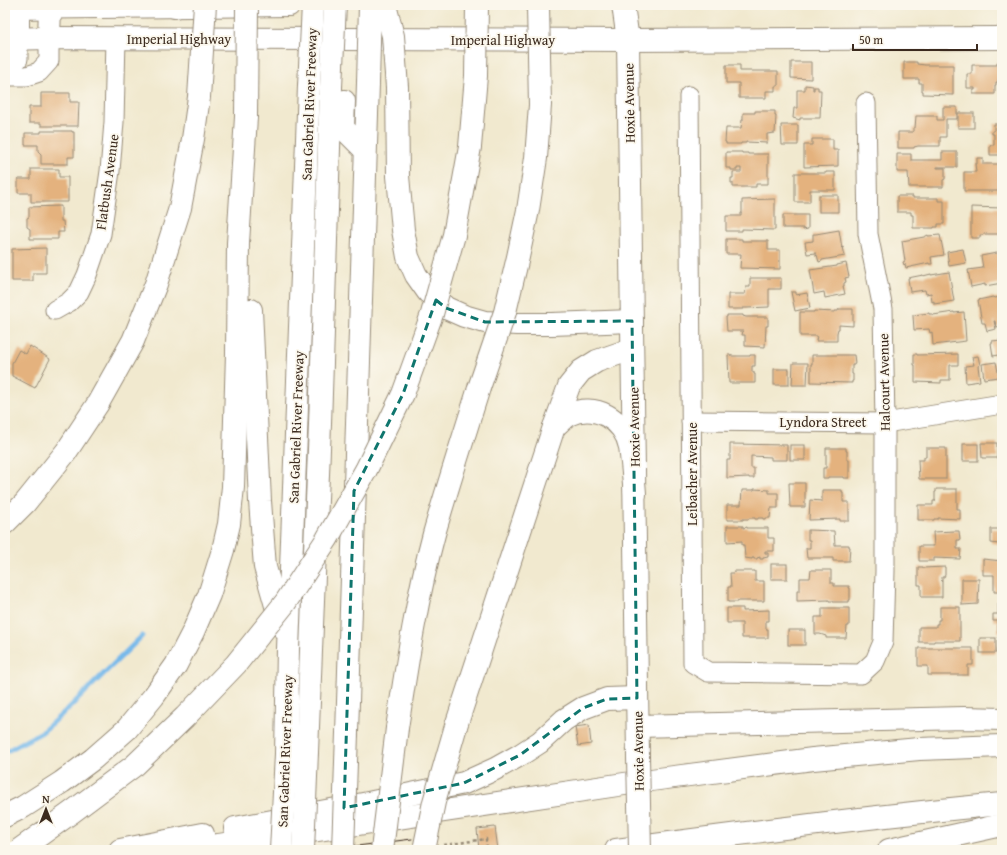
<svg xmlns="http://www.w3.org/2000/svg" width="1007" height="855" font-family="'Gentium Book Plus',serif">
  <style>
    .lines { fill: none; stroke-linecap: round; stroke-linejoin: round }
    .stream { stroke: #73b8ea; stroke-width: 5 }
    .building { fill: #e4b27e }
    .minor-casing { stroke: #968a76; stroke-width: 21 }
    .tertiary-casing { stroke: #968a76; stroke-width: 24 }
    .secondary-casing { stroke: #968a76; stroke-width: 24 }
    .primary-casing { stroke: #968a76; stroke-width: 24 }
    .motorway-casing { stroke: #968a76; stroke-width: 24 }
    .path { stroke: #968a76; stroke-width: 2.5; stroke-dasharray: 3 3; stroke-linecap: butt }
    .minor { stroke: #fff; stroke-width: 19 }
    .tertiary { stroke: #fff; stroke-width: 22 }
    .secondary { stroke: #fff; stroke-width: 22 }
    .primary { stroke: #fff; stroke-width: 22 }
    .motorway { stroke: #fff; stroke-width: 22 }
    .tram { stroke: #3b2a1e; stroke-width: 1 }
    .secondary-bridge-casing { stroke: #968a76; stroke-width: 24; stroke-linecap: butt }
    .motorway-bridge-casing { stroke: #968a76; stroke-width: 24; stroke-linecap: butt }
    .secondary-bridge { stroke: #fff; stroke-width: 22 }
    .motorway-bridge { stroke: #fff; stroke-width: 22 }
    .marked { fill: none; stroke: #0f766e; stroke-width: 3; stroke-dasharray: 8 5; stroke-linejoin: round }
    .labels { text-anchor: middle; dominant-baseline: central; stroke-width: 3.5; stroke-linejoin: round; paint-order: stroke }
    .street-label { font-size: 14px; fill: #3b2a1e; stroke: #fbf7ec }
  </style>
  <rect width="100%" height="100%" fill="#fbf7ec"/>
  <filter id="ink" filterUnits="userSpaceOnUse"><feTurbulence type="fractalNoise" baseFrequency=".025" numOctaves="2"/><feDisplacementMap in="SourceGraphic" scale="8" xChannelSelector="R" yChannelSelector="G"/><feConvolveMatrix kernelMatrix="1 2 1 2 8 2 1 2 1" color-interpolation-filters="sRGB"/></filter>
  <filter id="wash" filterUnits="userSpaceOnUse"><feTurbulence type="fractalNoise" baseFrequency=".012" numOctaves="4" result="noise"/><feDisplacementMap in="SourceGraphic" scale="16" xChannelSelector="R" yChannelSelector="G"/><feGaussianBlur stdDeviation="0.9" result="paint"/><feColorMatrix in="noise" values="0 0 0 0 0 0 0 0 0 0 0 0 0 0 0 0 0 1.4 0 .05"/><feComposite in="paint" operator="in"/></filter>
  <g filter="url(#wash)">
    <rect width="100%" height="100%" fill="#f1e9cf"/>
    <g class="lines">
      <!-- stream -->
      <path class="stream" d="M5,752L42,732L71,706L142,636"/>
    </g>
    <g id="blocks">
      <!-- building -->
      <g class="building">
        <path d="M791,62H811V79L791,78Z"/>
        <path d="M904,62H917V64L925,65H953V95L923,94V91H922V83H919V79H904Z"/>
        <path d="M997,62H1002V79H998V82H996V85H995V94H973V90H975V88H967V74H972V65H997Z"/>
        <path d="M726,65H740V71H778V86H775V91H766V98H739V83H726Z"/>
        <path d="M805,85L813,86V90H814V87H818V90H821L820,118H800V120L793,118L794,108H797V90H805Z"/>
        <path d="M41,93H70V102H79L78,126H41V123H29V107H41Z"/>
        <path d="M5,98H8L7,117H5Z"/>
        <path d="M943,107H957V119H946V137H940V146H918L914,147V148H898V132H913V128H915L916,116H937V120H943Z"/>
        <path d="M755,111H775V116H776L775,133L767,134V143L746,142V143H741V144H726V142H725L726,128H741L742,120H743V113H755Z"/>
        <rect x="958" y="113" width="16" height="15"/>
        <path d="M994,124H1002V155H990V145H994V134H992V131H994Z"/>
        <path d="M781,125H798V145H782Z"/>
        <path d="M41,131H72V132H74V157H68V164H41V154L38,151V145H25V133H41Z"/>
        <path d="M812,139H833V150H838V166L804,167V145H812Z"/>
        <path d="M726,152H742V153H748V154H768V184H756V187H733V183H731V178H733V172H741V168H737V170H731V168H726Z"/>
        <path d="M942,152H957V167H937V168H945V179L943,180V187H909L908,172H897V154H911V160H942Z"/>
        <path d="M977,158H983V164H1002V191H964V172H976L975,164H977Z"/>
        <path d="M31,169H59V177H68V202H31V193H18V179H31Z"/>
        <path d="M826,172H835V190H810V202H795V173H826Z"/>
        <rect x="819" y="195" width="19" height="17"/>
        <path d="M897,196H913V198H938V201H944V224H938V227H934V228H913V215H911V212H897Z"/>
        <path d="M775,199V230L742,229V231H726V216H741V213H742V200Z"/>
        <path d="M61,206V221H63L64,232H58V239H30V229L27,227V218L29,217V207Z"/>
        <path d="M971,207L1002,208V234H983V235H980V238H971Z"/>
        <path d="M783,215H808V229L803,230V228H783Z"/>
        <rect x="5" y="230" width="2" height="15"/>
        <path d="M839,230L842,248L843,247L845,256L822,260V261L819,262L817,255L816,256V253L807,254L805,242L813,241V234H816Z"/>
        <path d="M928,235V236L940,235L944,255L931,257L932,264H929V263L906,268L905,264L904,265L903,262L905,261L902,241L924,237Z"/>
        <path d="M726,239H742V241H768V250H780V269L740,268L741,254H726Z"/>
        <path d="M46,248V273H33V281H12V249Z"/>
        <path d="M963,249L966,263L949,266L947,252Z"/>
        <path d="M1002,252V283L985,286V284L971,287L968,270L983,268L981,256Z"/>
        <path d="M846,263L849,277L845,278L846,282L844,283V286H843L845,294L825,298L824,292L814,294L810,270L837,266V265Z"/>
        <path d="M949,272L954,301L934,304V301L932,302L931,293L926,294L925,290L910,292L908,278L923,275V276L931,274V275Z"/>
        <path d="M750,278H781V289H769V307L747,308H743V309H728V294H745L746,287H750Z"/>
        <path d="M791,292H796V295L807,293L810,308L795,311Z"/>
        <path d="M993,297L994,298L1002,297V326L996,327L995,321H994L996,329L987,331L985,323H982L978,300Z"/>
        <rect x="5" y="306" width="2" height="15"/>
        <path d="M839,309H853V326L839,325V329H838L837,333V341H816L817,336H800V312H814V311L835,312V311H838Z"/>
        <path d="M954,312V313L964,312L966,341L933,345L932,332L930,333L929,329L914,330V329L913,316V315L929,313V314H933V315Z"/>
        <path d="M727,315H743V316L746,317H768V326H766L765,347L745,346V335H742L743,331H727L726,317H727Z"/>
        <path d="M1002,340V369L1001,370L999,355L993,356L991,343H992V341Z"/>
        <path d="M30,346L50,359L35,388L12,376V363L19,350L26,354Z"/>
        <path d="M914,354H917V355L958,354V365H950V380H941V383L915,382V365H914Z"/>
        <path d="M728,355H731V356H750V355H755V366H752V372H754V374H755V383H729Z"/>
        <path d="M812,355H854L855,363L854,365H852V374H853V381H852V383L811,382V364H812Z"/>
        <path d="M978,356L980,365L978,366L980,381L966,383L965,366L974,365L972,357Z"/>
        <path d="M996,362L999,377L984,379L982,364Z"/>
        <path d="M793,363H808L807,385H792Z"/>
        <rect x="774" y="369" width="15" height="16"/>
        <rect x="5" y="381" width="2" height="15"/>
        <path d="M981,443H997V458H982Z"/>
        <path d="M730,444L787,445V460H771V457L751,456V468H754V478H749V477L727,478V460H730Z"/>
        <rect x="963" y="444" width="15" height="17"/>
        <rect x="790" y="445" width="15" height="15"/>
        <path d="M826,448H846V451H847V460H849V478H844V477H828V478H823V468H826Z"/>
        <path d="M926,448H946V479H919L918,460H924V457H926Z"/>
        <path d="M789,483H805V507H790Z"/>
        <rect x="999" y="483" width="3" height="29"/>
        <path d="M754,489L769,490V493H778V508H771L770,518H766V519H763V518H758V519H755V518H749V519H743V520H727V505H741L742,490H754Z"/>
        <path d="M936,489H957V509H960V519L938,518V519H934V520H918V505H933V501H936H935V492H936Z"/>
        <path d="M822,490H842V493H843V502H849V521H840V519L809,520L810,500L822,501Z"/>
        <path d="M727,526H743V528L747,527V528H768V538H774V551H765V553H768V557L763,558V559H760V557L757,558V559H754V558H752V559L745,558L744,545H742V541L727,542Z"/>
        <path d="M991,529H1002V553H999V544L991,543Z"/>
        <path d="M808,530L834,531L835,545H849V547H850L849,561H833V558H807L806,548H810V540H808Z"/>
        <path d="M955,531H959L960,540H957V549H961L960,559L934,558V561H919V546H934L933,532Z"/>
        <path d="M983,559L1002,561V592H994V575H983Z"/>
        <rect x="771" y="564" width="16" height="15"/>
        <path d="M918,567H923V568L945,567V575L944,577H942V581H941H942V597H921V585H918Z"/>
        <path d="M811,570H831V583H834V586H849V588H850V600H849V602H833V601H829V600L797,601V590H800V578H810Z"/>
        <path d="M734,571H755V581H764V601H737V602H728V587H731L730,573H734Z"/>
        <path d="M962,579H979L978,604L962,605Z"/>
        <path d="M998,603H1002V632H998V621H993V614H998Z"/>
        <path d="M940,607H960V641H934V642H919V627H936V624H938V620H940Z"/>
        <path d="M727,608H743V611L769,610V621H766V629H768V638H742V623H727Z"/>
        <path d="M822,608H849V626H847L846,638H826V636L820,634H815V617H822Z"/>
        <rect x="788" y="630" width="17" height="15"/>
        <rect x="980" y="638" width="16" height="15"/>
        <path d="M918,648H973V665H968V675H928V666H918Z"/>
        <path d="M589,725L591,744L578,746L575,727Z"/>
        <path d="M495,827L498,850H479L477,829Z"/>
      </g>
    </g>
  </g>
  <g filter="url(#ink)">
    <use href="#blocks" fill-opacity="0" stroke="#968a76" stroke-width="1"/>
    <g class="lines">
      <defs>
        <g id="minor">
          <path d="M5,65L14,63L18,59V39"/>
          <path d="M5,75L8,76H27L39,72L49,61V38"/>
          <path d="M689,96L693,663L708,672L861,674L875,661L883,642L885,571V423L883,309L868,234L866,103"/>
          <path d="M55,310L69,302L79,292L87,275L101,234L110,171L114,122L116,39"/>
          <path d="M691,421L885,423L1002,404"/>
        </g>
        <g id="tertiary">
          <path d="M18,8V39"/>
          <path d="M49,38L50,7"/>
        </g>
        <path id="secondary" d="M628,40L638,757"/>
        <g id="primary">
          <path d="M623,5L628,40"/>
          <path d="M5,8L289,5"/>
          <path d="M5,39L49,38L628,40L1002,38"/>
        </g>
        <g id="motorway">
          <path d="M50,5V7"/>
          <path d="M170,5L175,7"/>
          <path d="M18,8V5"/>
          <path d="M397,87L398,176L403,230L408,257L416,275L428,292L446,308L464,316L485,322L517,324H552L632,321"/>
          <path d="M344,101L343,128L365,150"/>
          <path d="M251,310L260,501L265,567L282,627"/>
          <path d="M554,427C558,424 563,418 568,415C595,402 624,419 630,447C631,452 631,458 632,463C633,473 634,483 635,494"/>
          <path d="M5,523L25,503L66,452L97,405L133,341L156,284L180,208L193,139L199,97"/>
          <path d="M456,726L554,427L569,386L581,371L597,361L632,349"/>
          <path d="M638,726L964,718L1002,719"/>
          <path d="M397,728C407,663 417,597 434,534C448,485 464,436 479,388"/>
          <path d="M347,733L368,83"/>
          <path d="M307,752L320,424L331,87"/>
          <path d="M286,754L288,649L309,86"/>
          <path d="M5,816L23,807L62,782L93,759L127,729L154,696L176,665L193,632L209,595L223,550L229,524L233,487L237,353L238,243L246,117"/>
          <path d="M235,828L363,804L464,783L495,769L520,755L540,742L564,720L583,708L607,699L637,698"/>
          <path d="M120,850L203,834"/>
          <path d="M185,850L651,780L813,759L919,749L1002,746"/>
          <path d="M616,850C744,833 873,816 1002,804"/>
          <path d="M889,850L1002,825"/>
        </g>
      </defs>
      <!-- minor casing -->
      <use href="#minor" class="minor-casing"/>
      <!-- tertiary casing -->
      <use href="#tertiary" class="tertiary-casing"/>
      <!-- secondary casing -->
      <use href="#secondary" class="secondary-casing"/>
      <!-- primary casing -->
      <use href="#primary" class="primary-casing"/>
      <!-- motorway casing -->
      <use href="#motorway" class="motorway-casing"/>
      <!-- path -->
      <path class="path" d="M444,845L486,839L487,850"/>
      <!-- minor -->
      <use href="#minor" class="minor"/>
      <!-- tertiary -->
      <use href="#tertiary" class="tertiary"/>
      <!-- secondary -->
      <use href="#secondary" class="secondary"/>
      <!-- primary -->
      <use href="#primary" class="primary"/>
      <!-- motorway -->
      <use href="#motorway" class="motorway"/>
      <!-- tram -->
      <path class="tram" d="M326,850L412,839"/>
      <defs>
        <path id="secondary-bridge" d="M638,757L640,850"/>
        <g id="motorway-bridge">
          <path d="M385,5L393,36L397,87"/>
          <path d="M368,83L370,5"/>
          <path d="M309,86L313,5"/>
          <path d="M331,87L335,5"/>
          <path d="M199,97L205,5"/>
          <path d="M246,117L247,5"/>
          <path d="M479,388L505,312L518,257L528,210L536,158L540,105L538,5"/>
          <path d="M19,850L72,812L135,765L185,717L236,664L285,603L327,539L366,470L403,394L432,314L454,235L470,147L476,76L477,5"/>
          <path d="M281,850L286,754"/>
          <path d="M303,850L307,752"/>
          <path d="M343,850L347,733"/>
          <path d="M382,850L397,728"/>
          <path d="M424,850L434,802L456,726"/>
        </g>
      </defs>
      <!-- secondary-bridge casing -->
      <use href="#secondary-bridge" class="secondary-bridge-casing"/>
      <!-- motorway-bridge casing -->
      <use href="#motorway-bridge" class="motorway-bridge-casing"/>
      <!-- secondary-bridge -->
      <use href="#secondary-bridge" class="secondary-bridge"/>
      <!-- motorway-bridge -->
      <use href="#motorway-bridge" class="motorway-bridge"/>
    </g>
  </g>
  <!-- marked area -->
  <path class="marked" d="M436,300L446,308L485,322L632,321L637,698L607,699L583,708L520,755L464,783L344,808L354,491L403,394Z"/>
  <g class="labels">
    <!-- street labels -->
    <g class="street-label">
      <text x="179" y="39">Imperial Highway</text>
      <text x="503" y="40">Imperial Highway</text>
      <text transform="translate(629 103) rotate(-91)">Hoxie Avenue</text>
      <text transform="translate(309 104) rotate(-88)">San Gabriel River Freeway</text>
      <text transform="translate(107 182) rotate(-82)">Flatbush Avenue</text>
      <text transform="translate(884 382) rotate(-91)">Halcourt Avenue</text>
      <text x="823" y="422">Lyndora Street</text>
      <text transform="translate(296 427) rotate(-88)">San Gabriel River Freeway</text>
      <text transform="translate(634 427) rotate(-91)">Hoxie Avenue</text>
      <text transform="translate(692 474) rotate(-90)">Leibacher Avenue</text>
      <text transform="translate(285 751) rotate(-88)">San Gabriel River Freeway</text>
      <text transform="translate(638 751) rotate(-91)">Hoxie Avenue</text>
    </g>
  </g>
  <!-- margin -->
  <rect width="1007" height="855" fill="none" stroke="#fbf7ec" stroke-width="20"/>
  <!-- north arrow -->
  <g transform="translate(46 809)" stroke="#fbf7ec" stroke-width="3" paint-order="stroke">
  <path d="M0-3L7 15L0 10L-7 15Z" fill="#3b2a1e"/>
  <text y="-6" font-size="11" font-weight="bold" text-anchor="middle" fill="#3b2a1e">N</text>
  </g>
  <!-- scale -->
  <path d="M853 44v6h124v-6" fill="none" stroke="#3b2a1e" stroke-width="2"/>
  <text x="859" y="44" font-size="12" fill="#3b2a1e" stroke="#fbf7ec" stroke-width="3" paint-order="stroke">50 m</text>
</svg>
